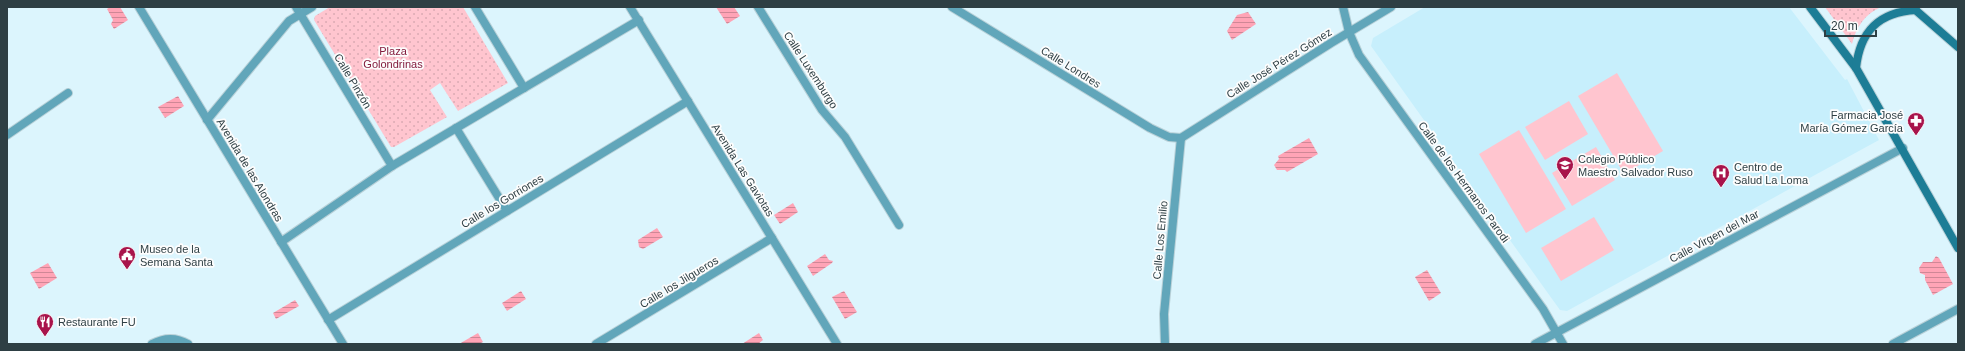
<svg xmlns="http://www.w3.org/2000/svg" width="1965" height="351" font-family="Arial,sans-serif">
  <style>
    .built { fill: #c7effc }
    .green { fill: url(#green-dots) }
    .pitch { fill: #ffc5cf }
    .water { fill: url(#water-rules) }
    .lines { fill: none; stroke-linecap: round; stroke-linejoin: round }
    .minor-casing { stroke: #b9d1d8; stroke-width: 10 }
    .secondary-casing { stroke: #b9d1d8; stroke-width: 10 }
    .minor { stroke: #61a6ba; stroke-width: 8 }
    .secondary { stroke: #1d7d96; stroke-width: 8 }
    .labels { text-anchor: middle; dominant-baseline: central; stroke-width: 3.5; stroke-linejoin: round; paint-order: stroke }
    .park-label { font-size: 11px; fill: #831c3d; stroke: #fdfdfd }
    .street-label { font-size: 11px; fill: #2e3f44; stroke: #fdfdfd }
    .poi-label { font-size: 11px; fill: #2e3f44; stroke: #fdfdfd; text-anchor: start }
  </style>
  <defs>
    <pattern id="green-dots" width="8" height="8" patternUnits="userSpaceOnUse"><rect width="8" height="8" fill="#ffc5cf"/><path d="M2 2h.1M6 6h.1" fill="none" stroke="#dbaab3" stroke-width="1.8" stroke-linecap="round"/></pattern>
    <pattern id="water-rules" width="6" height="5" patternUnits="userSpaceOnUse"><rect width="6" height="5" fill="#ffa4b6"/><path d="M0 2.5h6" fill="none" stroke="#cf8796"/></pattern>
  </defs>
  <rect width="100%" height="100%" fill="#dcf5fd"/>
  <!-- built -->
  <path class="built" d="M1425,7H1789L1845,80L1847,79L1879,140L1567,311L1560,310L1371,46L1373,38Z"/>
  <!-- green -->
  <g class="green">
    <path d="M330,7H463L508,83L458,111L440,83L430,90L447,117L394,147H391L314,20L315,16Z"/>
    <path d="M1825,7H1881C1865,14 1856,27 1852,44Z"/>
  </g>
  <!-- pitch -->
  <g class="pitch">
    <path d="M1617,73L1663,151L1624,174L1578,96Z"/>
    <path d="M1569,101L1588,134L1545,160L1525,127Z"/>
    <path d="M1519,130L1566,209L1526,233L1479,154Z"/>
    <path d="M1596,147L1615,180L1572,206L1552,173Z"/>
    <path d="M1594,217L1614,250L1561,281L1541,248Z"/>
  </g>
  <!-- water -->
  <g class="water">
    <path d="M110,7H120L128,20L114,29L111,24L113,20L107,9Z"/>
    <path d="M716,7H734L740,16L727,24Z"/>
    <path d="M1248,12L1256,24L1232,40L1227,31L1237,15Z"/>
    <path d="M178,96L184,106L165,118L158,107Z"/>
    <path d="M1309,138L1318,154L1287,172L1285,170H1277L1274,165L1279,159L1278,156Z"/>
    <path d="M793,203L798,212L780,224L774,215Z"/>
    <path d="M657,228L663,237L643,249L639,247L638,240Z"/>
    <path d="M825,254L829,260L833,261L832,263L813,276L807,266Z"/>
    <path d="M1936,256L1939,258L1953,284L1933,295L1925,280V275L1920,273L1919,268L1923,262H1932Z"/>
    <path d="M48,263L57,278L39,289L30,273Z"/>
    <path d="M1427,270L1441,293L1429,301L1415,277Z"/>
    <path d="M521,291L526,299L507,311L502,303Z"/>
    <path d="M844,291L857,312L845,319L832,297Z"/>
    <path d="M295,300L299,306L276,319L273,313Z"/>
    <path d="M478,333L483,342L479,344H459Z"/>
    <path d="M759,333L763,340L758,344H742Z"/>
  </g>
  <g class="lines">
    <defs>
      <g id="minor">
        <path d="M139,7L343,344"/>
        <path d="M296,7L392,166"/>
        <path d="M475,7L524,88"/>
        <path d="M630,7L837,344"/>
        <path d="M758,7L822,110L845,137L899,225"/>
        <path d="M952,7L1150,128L1169,137L1181,138"/>
        <path d="M1343,7L1349,32L1359,55L1543,309L1563,344"/>
        <path d="M207,120L289,21L312,7"/>
        <path d="M456,128L507,211"/>
        <path d="M7,135L68,93"/>
        <path d="M1181,138L1331,43L1391,7"/>
        <path d="M281,242L392,166L639,20"/>
        <path d="M328,320L688,101"/>
        <path d="M152,344C163,338 176,337 188,344"/>
        <path d="M596,344L772,238"/>
        <path d="M1165,344L1164,314L1181,138"/>
        <path d="M1535,344L1903,148"/>
        <path d="M1893,344L1958,309"/>
      </g>
      <g id="secondary">
        <path d="M1810,7L1856,68L1958,248"/>
        <path d="M1912,7L1958,47"/>
        <path d="M1856,68C1860,31 1879,12 1916,10"/>
      </g>
    </defs>
    <!-- minor casing -->
    <use href="#minor" class="minor-casing"/>
    <!-- secondary casing -->
    <use href="#secondary" class="secondary-casing"/>
    <!-- minor -->
    <use href="#minor" class="minor"/>
    <!-- secondary -->
    <use href="#secondary" class="secondary"/>
  </g>
  <!-- icons -->
  <defs>
    <symbol id="pharmacy-pin" viewBox="-11 -11 22 30"><path d="M0 17L-7.5 6A9.5 9.5 0 1 1 7.5 6Z" fill="#a8144b" stroke="#fdfdfd"/><path d="M-2-6h4v4h4v4h-4v4h-4v-4h-4v-4h4Z" fill="#fff"/></symbol>
    <symbol id="school-pin" viewBox="-11 -11 22 30"><path d="M0 17L-7.5 6A9.5 9.5 0 1 1 7.5 6Z" fill="#a8144b" stroke="#fdfdfd"/><path d="M0-5L7-2L0 1L-7-2ZM-4 1L0 2.5L4 1V4Q0 6-4 4Z" fill="#fff"/></symbol>
    <symbol id="hospital-pin" viewBox="-11 -11 22 30"><path d="M0 17L-7.5 6A9.5 9.5 0 1 1 7.5 6Z" fill="#a8144b" stroke="#fdfdfd"/><path d="M-5-5h3v3.5h4V-5h3V5h-3V1.5h-4V5h-3Z" fill="#fff"/></symbol>
    <symbol id="civic-pin" viewBox="-11 -11 22 30"><path d="M0 17L-7.5 6A9.5 9.5 0 1 1 7.5 6Z" fill="#a8144b" stroke="#fdfdfd"/><path d="M-.6-6.5H3V-4.5H.6V-3L4-1V1h2V6H-6V1h2V-1L-.6-3ZM-1.2 2.5V6h2.4V2.5Z" fill="#fff"/></symbol>
    <symbol id="restaurant-pin" viewBox="-11 -11 22 30"><path d="M0 17L-7.5 6A9.5 9.5 0 1 1 7.5 6Z" fill="#a8144b" stroke="#fdfdfd"/><path d="M-5-6h1v4h1v-4h1v4h1v-4h1v5L-1.5 .5V6h-2V.5L-5-1ZM5-6V6H3V1.5H1.5Q1.5-4 5-6Z" fill="#fff"/></symbol>
  </defs>
  <g fill-rule="evenodd">
    <use href="#pharmacy-pin" x="1906" y="111" width="20" height="27"/>
    <use href="#school-pin" x="1555" y="155" width="20" height="27"/>
    <use href="#hospital-pin" x="1711" y="163" width="20" height="27"/>
    <use href="#civic-pin" x="117" y="245" width="20" height="27"/>
    <use href="#restaurant-pin" x="35" y="312" width="20" height="27"/>
  </g>
  <g class="labels">
    <!-- park labels -->
    <g class="park-label">
      <text x="393" y="51">Plaza<tspan x="393" dy="13">Golondrinas</tspan></text>
    </g>
    <!-- street labels -->
    <g class="street-label">
      <text transform="translate(1279 63) rotate(-32)">Calle José Pérez Gómez</text>
      <text transform="translate(1071 67) rotate(32)">Calle Londres</text>
      <text transform="translate(811 70) rotate(57)">Calle Luxemburgo</text>
      <text transform="translate(353 81) rotate(59)">Calle Pinzón</text>
      <text transform="translate(250 170) rotate(59)">Avenida de las Alondras</text>
      <text transform="translate(743 170) rotate(58)">Avenida Las Gaviotas</text>
      <text transform="translate(1464 182) rotate(54)">Calle de los Hermanos Parodi</text>
      <text transform="translate(502 201) rotate(-31)">Calle los Gorriones</text>
      <text transform="translate(1714 236) rotate(-28)">Calle Virgen del Mar</text>
      <text transform="translate(1160 240) rotate(-85)">Calle Los Emilio</text>
      <text transform="translate(679 282) rotate(-31)">Calle los Jilgueros</text>
    </g>
    <!-- poi labels -->
    <g class="poi-label">
      <text x="1903" y="115" text-anchor="end">Farmacia José<tspan x="1903" dy="13">María Gómez García</tspan></text>
      <text x="1578" y="159">Colegio Público<tspan x="1578" dy="13">Maestro Salvador Ruso</tspan></text>
      <text x="1734" y="167">Centro de<tspan x="1734" dy="13">Salud La Loma</tspan></text>
      <text x="140" y="249">Museo de la<tspan x="140" dy="13">Semana Santa</tspan></text>
      <text x="58" y="322">Restaurante FU</text>
    </g>
  </g>
  <!-- border -->
  <rect width="1965" height="351" fill="none" stroke="#2e3f44" stroke-width="16"/>
  <!-- scale -->
  <path d="M1825 30v6h51v-6" fill="none" stroke="#2e3f44" stroke-width="2"/>
  <text x="1831" y="30" font-size="12" fill="#2e3f44" stroke="#fdfdfd" stroke-width="3" paint-order="stroke">20 m</text>
</svg>
